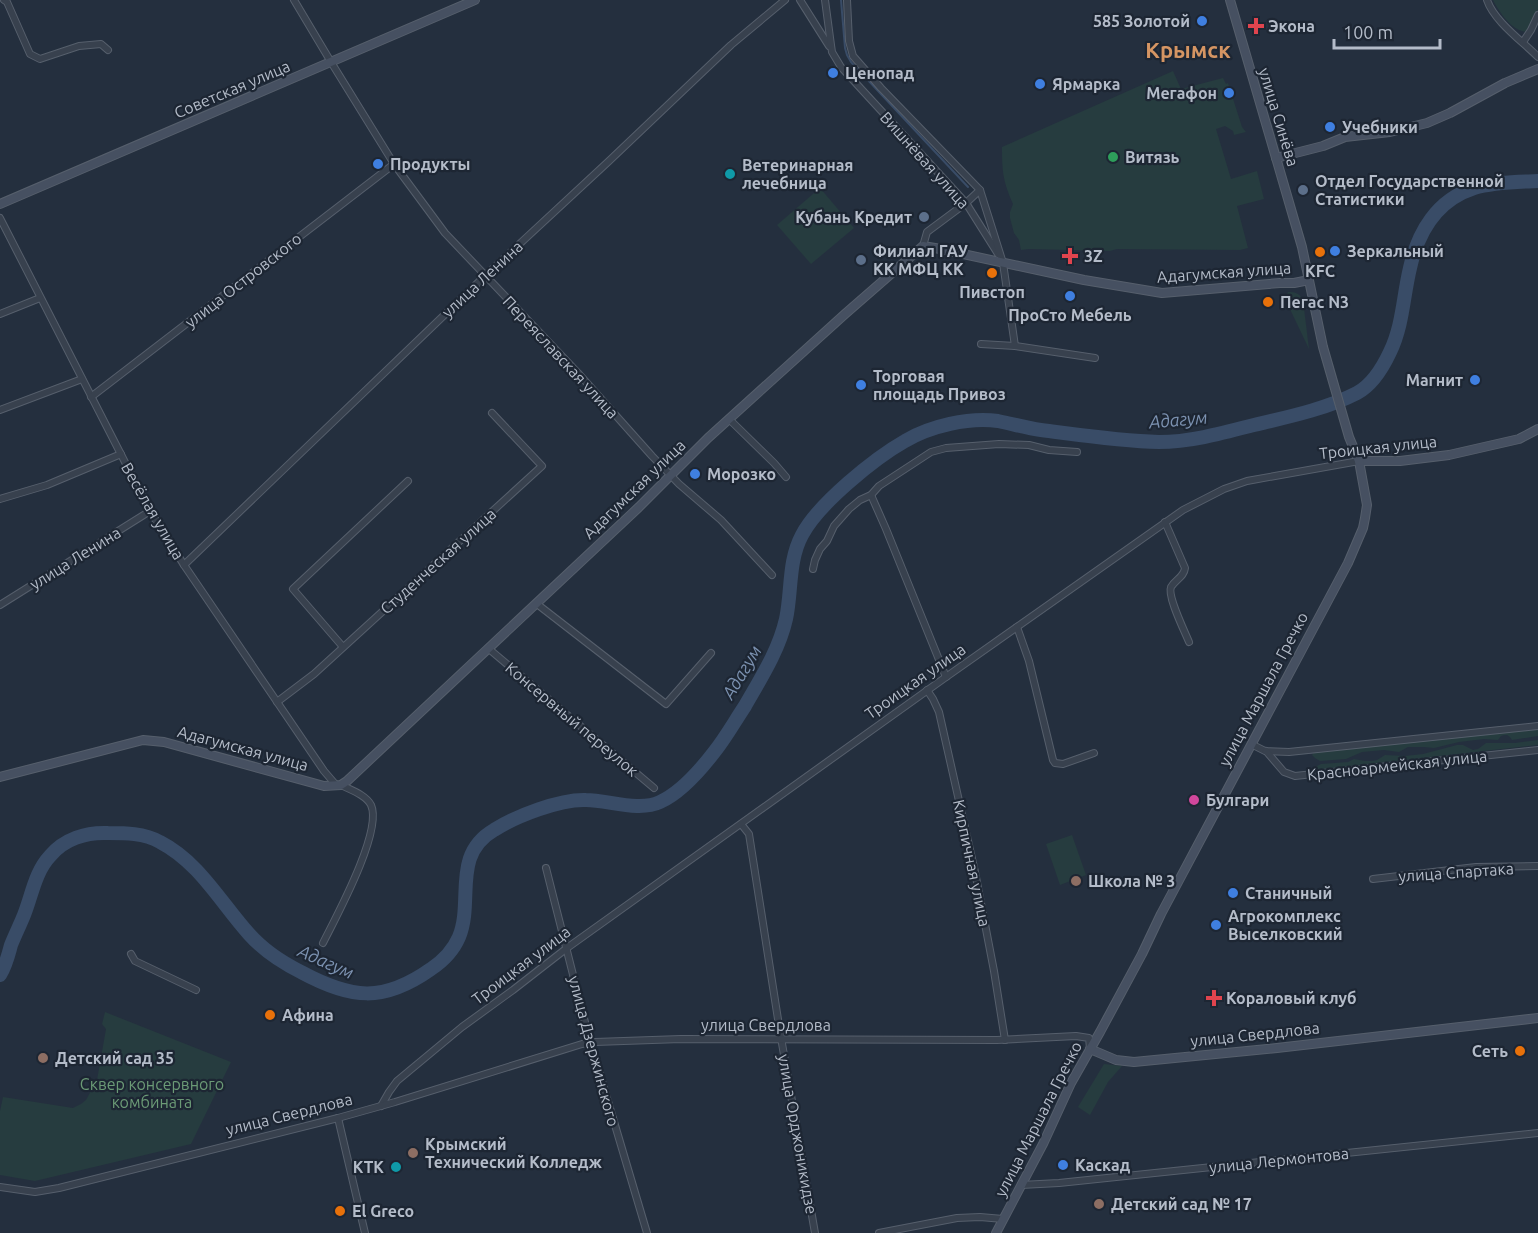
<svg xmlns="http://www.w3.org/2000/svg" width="1538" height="1233" font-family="Ubuntu,sans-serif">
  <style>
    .green { fill: #263c3f }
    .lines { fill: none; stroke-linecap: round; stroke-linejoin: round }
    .stream { stroke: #394c67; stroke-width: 2 }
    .river { stroke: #394c67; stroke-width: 14 }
    .street-casing { stroke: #565f6c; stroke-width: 8 }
    .secondary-casing { stroke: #565f6c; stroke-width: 10 }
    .street { stroke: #38414e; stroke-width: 6 }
    .secondary { stroke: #465061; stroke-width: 8 }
    .shop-dot { fill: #3f7fe0; stroke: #1d2633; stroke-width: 2 }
    .health-dot { fill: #e0444e; stroke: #1d2633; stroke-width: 2 }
    .leisure-dot { fill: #2e9e5b; stroke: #1d2633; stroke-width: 2 }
    .culture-dot { fill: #0f9aa8; stroke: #1d2633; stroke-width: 2 }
    .service-dot { fill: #5c6f8a; stroke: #1d2633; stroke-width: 2 }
    .food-dot { fill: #e8710a; stroke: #1d2633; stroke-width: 2 }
    .hotel-dot { fill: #d1479c; stroke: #1d2633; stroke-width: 2 }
    .education-dot { fill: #8d6e63; stroke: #1d2633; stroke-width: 2 }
    .labels { text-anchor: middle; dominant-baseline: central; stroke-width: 4.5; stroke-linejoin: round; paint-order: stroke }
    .poi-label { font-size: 16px; font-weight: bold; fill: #b4bcc9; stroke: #1d2633; text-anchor: start }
    .street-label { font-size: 16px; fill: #b4bcc9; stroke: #1d2633 }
    .park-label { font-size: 16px; fill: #6b9a76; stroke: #1d2633 }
    .water-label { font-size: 18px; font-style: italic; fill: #7c92b1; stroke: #1d2633 }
    .district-label { font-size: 22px; font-weight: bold; fill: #d59563; stroke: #1d2633 }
  </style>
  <rect width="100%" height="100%" fill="#242f3e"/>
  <!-- green -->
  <g class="green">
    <path d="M1493,0H1538V9L1528,32C1512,32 1500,13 1493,0Z"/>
    <path d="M1173,71L1181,89L1223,78L1226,84L1228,83L1242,127L1246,132L1234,135L1233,131L1225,126L1216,129L1231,179L1257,171L1264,199L1237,206L1248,248L1240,250L1117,249L1110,251L1029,249L1021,250L1019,240L1014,233L1010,218V212L1013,204C1003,181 1002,172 1002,147Z"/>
    <path d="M820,188L854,228L811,264L777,225Z"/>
    <path d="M1288,292C1296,292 1299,293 1303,300L1309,349L1288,305L1286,295Z"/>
    <path d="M1538,728V736L1512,740C1509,735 1507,734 1501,736L1498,740L1484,739L1459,742L1434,748L1424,747H1408L1399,752L1384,750L1362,752L1346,759L1320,761L1315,758L1312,755L1314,752Z"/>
    <path d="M1538,740V745L1314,770L1315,767L1321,764L1348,762L1354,759L1365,761H1373L1377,760L1385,755L1405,756L1423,754L1457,745H1463L1473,750L1478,749L1486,743H1515Z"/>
    <path d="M1072,835L1086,875L1060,885L1046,844Z"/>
    <path d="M105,1012L231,1062L191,1144L35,1181L0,1175V1111L3,1097L73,1108L81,1104L86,1100L97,1080L106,1029L102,1024Z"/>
    <path d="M1104,1064L1122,1066L1108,1082L1090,1115L1078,1107Z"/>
  </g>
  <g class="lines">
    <!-- stream -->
    <path class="stream" d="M841,0L845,48L847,55L851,62L968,187"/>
    <!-- river -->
    <path class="river" d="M0,975C6,965 8,956 11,945C15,935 20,925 24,915C32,895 35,872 50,856C64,839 86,832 108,833C125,833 144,833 160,842C199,862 221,903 249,934C264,951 281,962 301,972C351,999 383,1003 431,969C443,961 453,951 459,937C474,901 451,855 494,830C516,816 560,799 586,800C608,800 639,812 660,802C680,793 702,768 715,751C726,737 735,721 745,706C761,678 779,650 786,619C792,591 788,561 802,535C818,504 875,458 905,441C930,426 969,417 998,421C1013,424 1026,428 1041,430C1080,435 1119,441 1159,442C1190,442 1223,433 1254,425C1288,417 1326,409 1357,393C1372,385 1383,367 1390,352C1403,325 1403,297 1410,268C1418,232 1437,200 1474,188C1494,182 1517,182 1538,181"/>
    <defs>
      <g id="street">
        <path d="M4,0L7,2L30,54L40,59L79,46L101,44L108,50"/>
        <path d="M294,0L331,62L394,164L445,233L578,373L652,456L679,484L721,520L772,575"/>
        <path d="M800,0L829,46"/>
        <path d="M825,0L831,45L832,52L841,67L966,203L998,254"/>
        <path d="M847,0L849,41L853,56L881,88L980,190L1003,263L1015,346"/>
        <path d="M1487,0C1494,21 1522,41 1538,57"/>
        <path d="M1523,42L1531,30L1538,15"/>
        <path d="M0,218L150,511L184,565L324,771L336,785"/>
        <path d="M923,246L927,232L966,203L980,190"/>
        <path d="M0,314L40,298"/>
        <path d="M981,344L1015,346L1095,358"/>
        <path d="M91,397L394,164"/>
        <path d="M0,410L82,379"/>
        <path d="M730,420L774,463L786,477"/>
        <path d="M871,495L886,529L946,677"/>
        <path d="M0,499L47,485L121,454"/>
        <path d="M1165,522L1185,568C1184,577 1176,579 1171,587C1167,596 1185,632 1189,642"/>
        <path d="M184,565L486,275L609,161L731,45L785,0"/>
        <path d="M813,569L815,560L820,549L827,541L834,526L849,509L860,500L871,495L879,486L931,452L946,448L999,444L1029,445L1049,450L1077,452"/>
        <path d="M537,604L666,704L711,653"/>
        <path d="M0,605L150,511"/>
        <path d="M1017,627L1029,661L1053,760L1055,763L1063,764L1094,753"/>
        <path d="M343,647L293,589L408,481"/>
        <path d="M489,649L654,788"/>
        <path d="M927,690L933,699L939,712L975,872L994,971L1005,1040"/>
        <path d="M277,702L314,674L542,466L492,413"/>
        <path d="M1251,744L1265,751L1289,752L1538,726"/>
        <path d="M1266,751L1284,772L1295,776L1538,750"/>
        <path d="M741,824L749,834L780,1032L815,1233"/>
        <path d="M546,868L588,1034L647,1233"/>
        <path d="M1373,879L1476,867L1538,866"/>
        <path d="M323,943C336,917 383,831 371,805C366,795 351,790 341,785"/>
        <path d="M131,954L135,961L196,990"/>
        <path d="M381,1106L389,1092L397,1081L462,1027L513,990L567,948L946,677L1183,510L1224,489L1247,481L1359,461"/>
        <path d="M338,1118L365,1233"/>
        <path d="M1021,1185L1059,1183L1538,1133"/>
        <path d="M0,1187L35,1192L59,1188L338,1118L395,1102L582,1044L595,1042L681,1039L997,1040L1076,1036L1089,1038L1090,1049"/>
        <path d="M879,1233L957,1218L980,1217L1003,1219"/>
      </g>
      <g id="secondary">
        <path d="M1276,158L1323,146L1345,137L1390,132L1427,123L1450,113L1505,83L1538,69"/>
        <path d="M0,204L475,0"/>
        <path d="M1359,461H1400L1449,455L1519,439L1538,429"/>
        <path d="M0,777L143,740L164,742L324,786L341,785L347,781L639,507L708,438L845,314L923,246L935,248L1084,280L1162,293L1280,283H1294L1309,280"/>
        <path d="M1090,1049L1116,1060L1134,1062L1277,1048L1538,1018"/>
        <path d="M996,1233L1043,1144L1071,1083L1100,1032L1142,954L1161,914L1348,563L1363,528L1365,518L1367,505L1359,461L1349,437L1323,347L1302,247L1230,0"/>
      </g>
    </defs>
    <!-- street casing -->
    <use href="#street" class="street-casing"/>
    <!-- secondary casing -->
    <use href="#secondary" class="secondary-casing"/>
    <!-- street -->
    <use href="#street" class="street"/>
    <!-- secondary -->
    <use href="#secondary" class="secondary"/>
  </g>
  <!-- markers -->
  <g class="shop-dot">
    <circle cx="1202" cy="21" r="6"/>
    <circle cx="833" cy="73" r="6"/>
    <circle cx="1040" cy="84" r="6"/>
    <circle cx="1229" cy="93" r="6"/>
    <circle cx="1330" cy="127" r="6"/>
    <circle cx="378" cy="164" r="6"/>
    <circle cx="1335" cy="251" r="6"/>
    <circle cx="1070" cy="296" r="6"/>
    <circle cx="1475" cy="380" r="6"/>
    <circle cx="861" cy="385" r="6"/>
    <circle cx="695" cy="474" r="6"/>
    <circle cx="1233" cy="893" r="6"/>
    <circle cx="1216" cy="925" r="6"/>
    <circle cx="1063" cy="1165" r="6"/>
  </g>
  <g class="health-dot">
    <path d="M1253 17h6v6h6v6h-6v6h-6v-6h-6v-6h6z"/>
    <path d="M1067 247h6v6h6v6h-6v6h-6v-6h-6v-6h6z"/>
    <path d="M1211 989h6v6h6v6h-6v6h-6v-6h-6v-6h6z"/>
  </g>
  <circle class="leisure-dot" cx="1113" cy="157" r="6"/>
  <g class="culture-dot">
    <circle cx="730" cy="174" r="6"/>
    <circle cx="396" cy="1167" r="6"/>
  </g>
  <g class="service-dot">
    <circle cx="1303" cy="190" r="6"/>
    <circle cx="924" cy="217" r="6"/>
    <circle cx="861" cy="260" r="6"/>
  </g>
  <g class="food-dot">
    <circle cx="1320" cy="252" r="6"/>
    <circle cx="992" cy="273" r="6"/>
    <circle cx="1268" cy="302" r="6"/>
    <circle cx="270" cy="1015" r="6"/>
    <circle cx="1520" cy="1051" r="6"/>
    <circle cx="340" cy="1211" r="6"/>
  </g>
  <circle class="hotel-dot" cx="1194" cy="800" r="6"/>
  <g class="education-dot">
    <circle cx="1076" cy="881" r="6"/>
    <circle cx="43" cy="1058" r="6"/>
    <circle cx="413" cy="1153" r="6"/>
    <circle cx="1099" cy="1204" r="6"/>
  </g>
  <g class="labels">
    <!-- poi labels -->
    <g class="poi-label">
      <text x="1190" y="21" text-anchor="end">585 Золотой</text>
      <text x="1268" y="26">Экона</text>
      <text x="845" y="73">Ценопад</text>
      <text x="1052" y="84">Ярмарка</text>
      <text x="1217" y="93" text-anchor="end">Мегафон</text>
      <text x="1342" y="127">Учебники</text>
      <text x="1125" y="157">Витязь</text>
      <text x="390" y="164">Продукты</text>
      <text x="742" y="165">Ветеринарная<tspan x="742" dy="18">лечебница</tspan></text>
      <text x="1315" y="181">Отдел Государственной<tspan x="1315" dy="18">Статистики</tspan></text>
      <text x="912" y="217" text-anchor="end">Кубань Кредит</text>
      <text x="873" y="251">Филиал ГАУ<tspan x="873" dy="18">КК МФЦ КК</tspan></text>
      <text x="1347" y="251">Зеркальный</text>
      <text x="1084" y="256">3Z</text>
      <text x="1320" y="271" text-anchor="middle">KFC</text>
      <text x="992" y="292" text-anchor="middle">Пивстоп</text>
      <text x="1280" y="302">Пегас N3</text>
      <text x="1070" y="315" text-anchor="middle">ПроСто Мебель</text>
      <text x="873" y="376">Торговая<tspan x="873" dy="18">площадь Привоз</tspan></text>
      <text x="1463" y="380" text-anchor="end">Магнит</text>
      <text x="707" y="474">Морозко</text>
      <text x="1206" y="800">Булгари</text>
      <text x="1088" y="881">Школа № 3</text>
      <text x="1245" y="893">Станичный</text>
      <text x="1228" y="916">Агрокомплекс<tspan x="1228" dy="18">Выселковский</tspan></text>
      <text x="1226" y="998">Кораловый клуб</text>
      <text x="282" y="1015">Афина</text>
      <text x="1508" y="1051" text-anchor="end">Сеть</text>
      <text x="55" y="1058">Детский сад 35</text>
      <text x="425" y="1144">Крымский<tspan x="425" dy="18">Технический Колледж</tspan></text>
      <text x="1075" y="1165">Каскад</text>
      <text x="384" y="1167" text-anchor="end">КТК</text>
      <text x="1111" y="1204">Детский сад № 17</text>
      <text x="352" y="1211">El Greco</text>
    </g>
    <!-- street labels -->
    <g class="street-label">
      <text transform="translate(232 89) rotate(-23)">Советская улица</text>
      <text transform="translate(1279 117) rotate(73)">улица Синёва</text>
      <text transform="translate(925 160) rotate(48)">Вишнёвая улица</text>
      <text transform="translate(1224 272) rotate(-4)">Адагумская улица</text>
      <text transform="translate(482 279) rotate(-43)">улица Ленина</text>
      <text transform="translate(243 280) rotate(-38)">улица Островского</text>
      <text transform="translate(561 357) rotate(47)">Переяславская улица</text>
      <text transform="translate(1378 447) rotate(-6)">Троицкая улица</text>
      <text transform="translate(634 489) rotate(-44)">Адагумская улица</text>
      <text transform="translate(153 511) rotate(60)">Весёлая улица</text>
      <text transform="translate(75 558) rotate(-32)">улица Ленина</text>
      <text transform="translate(438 561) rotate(-42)">Студенческая улица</text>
      <text transform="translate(915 681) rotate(-35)">Троицкая улица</text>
      <text transform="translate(1263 689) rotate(-62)">улица Маршала Гречко</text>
      <text transform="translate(572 719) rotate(40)">Консервный переулок</text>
      <text transform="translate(243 748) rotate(15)">Адагумская улица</text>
      <text transform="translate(1397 765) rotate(-6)">Красноармейская улица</text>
      <text transform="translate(972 863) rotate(78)">Кирпичная улица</text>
      <text transform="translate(1456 872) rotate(-4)">улица Спартака</text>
      <text transform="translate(521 965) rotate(-37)">Троицкая улица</text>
      <text x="766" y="1025">улица Свердлова</text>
      <text transform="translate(1255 1034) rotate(-6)">улица Свердлова</text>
      <text transform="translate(594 1051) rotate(75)">улица Дзержинского</text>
      <text transform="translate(289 1114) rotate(-14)">улица Свердлова</text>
      <text transform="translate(1038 1119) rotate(-63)">улица Маршала Гречко</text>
      <text transform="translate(798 1134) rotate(80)">улица Орджоникидзе</text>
      <text transform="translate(1279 1160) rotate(-6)">улица Лермонтова</text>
    </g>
    <!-- park labels -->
    <g class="park-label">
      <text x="152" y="1084">Сквер консервного<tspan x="152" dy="18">комбината</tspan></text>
    </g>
    <!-- water labels -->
    <g class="water-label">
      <text transform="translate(1178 419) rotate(-5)">Адагум</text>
      <text transform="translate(741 672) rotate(-59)">Адагум</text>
      <text transform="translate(326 961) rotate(24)">Адагум</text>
    </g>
    <!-- district labels -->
    <g class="district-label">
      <text x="1188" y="49">Крымск</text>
    </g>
  </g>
  <!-- scale -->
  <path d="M1334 39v9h106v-9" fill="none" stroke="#b4bcc9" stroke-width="3"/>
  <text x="1343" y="39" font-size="18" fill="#b4bcc9" stroke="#1d2633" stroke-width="4.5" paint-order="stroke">100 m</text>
</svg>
